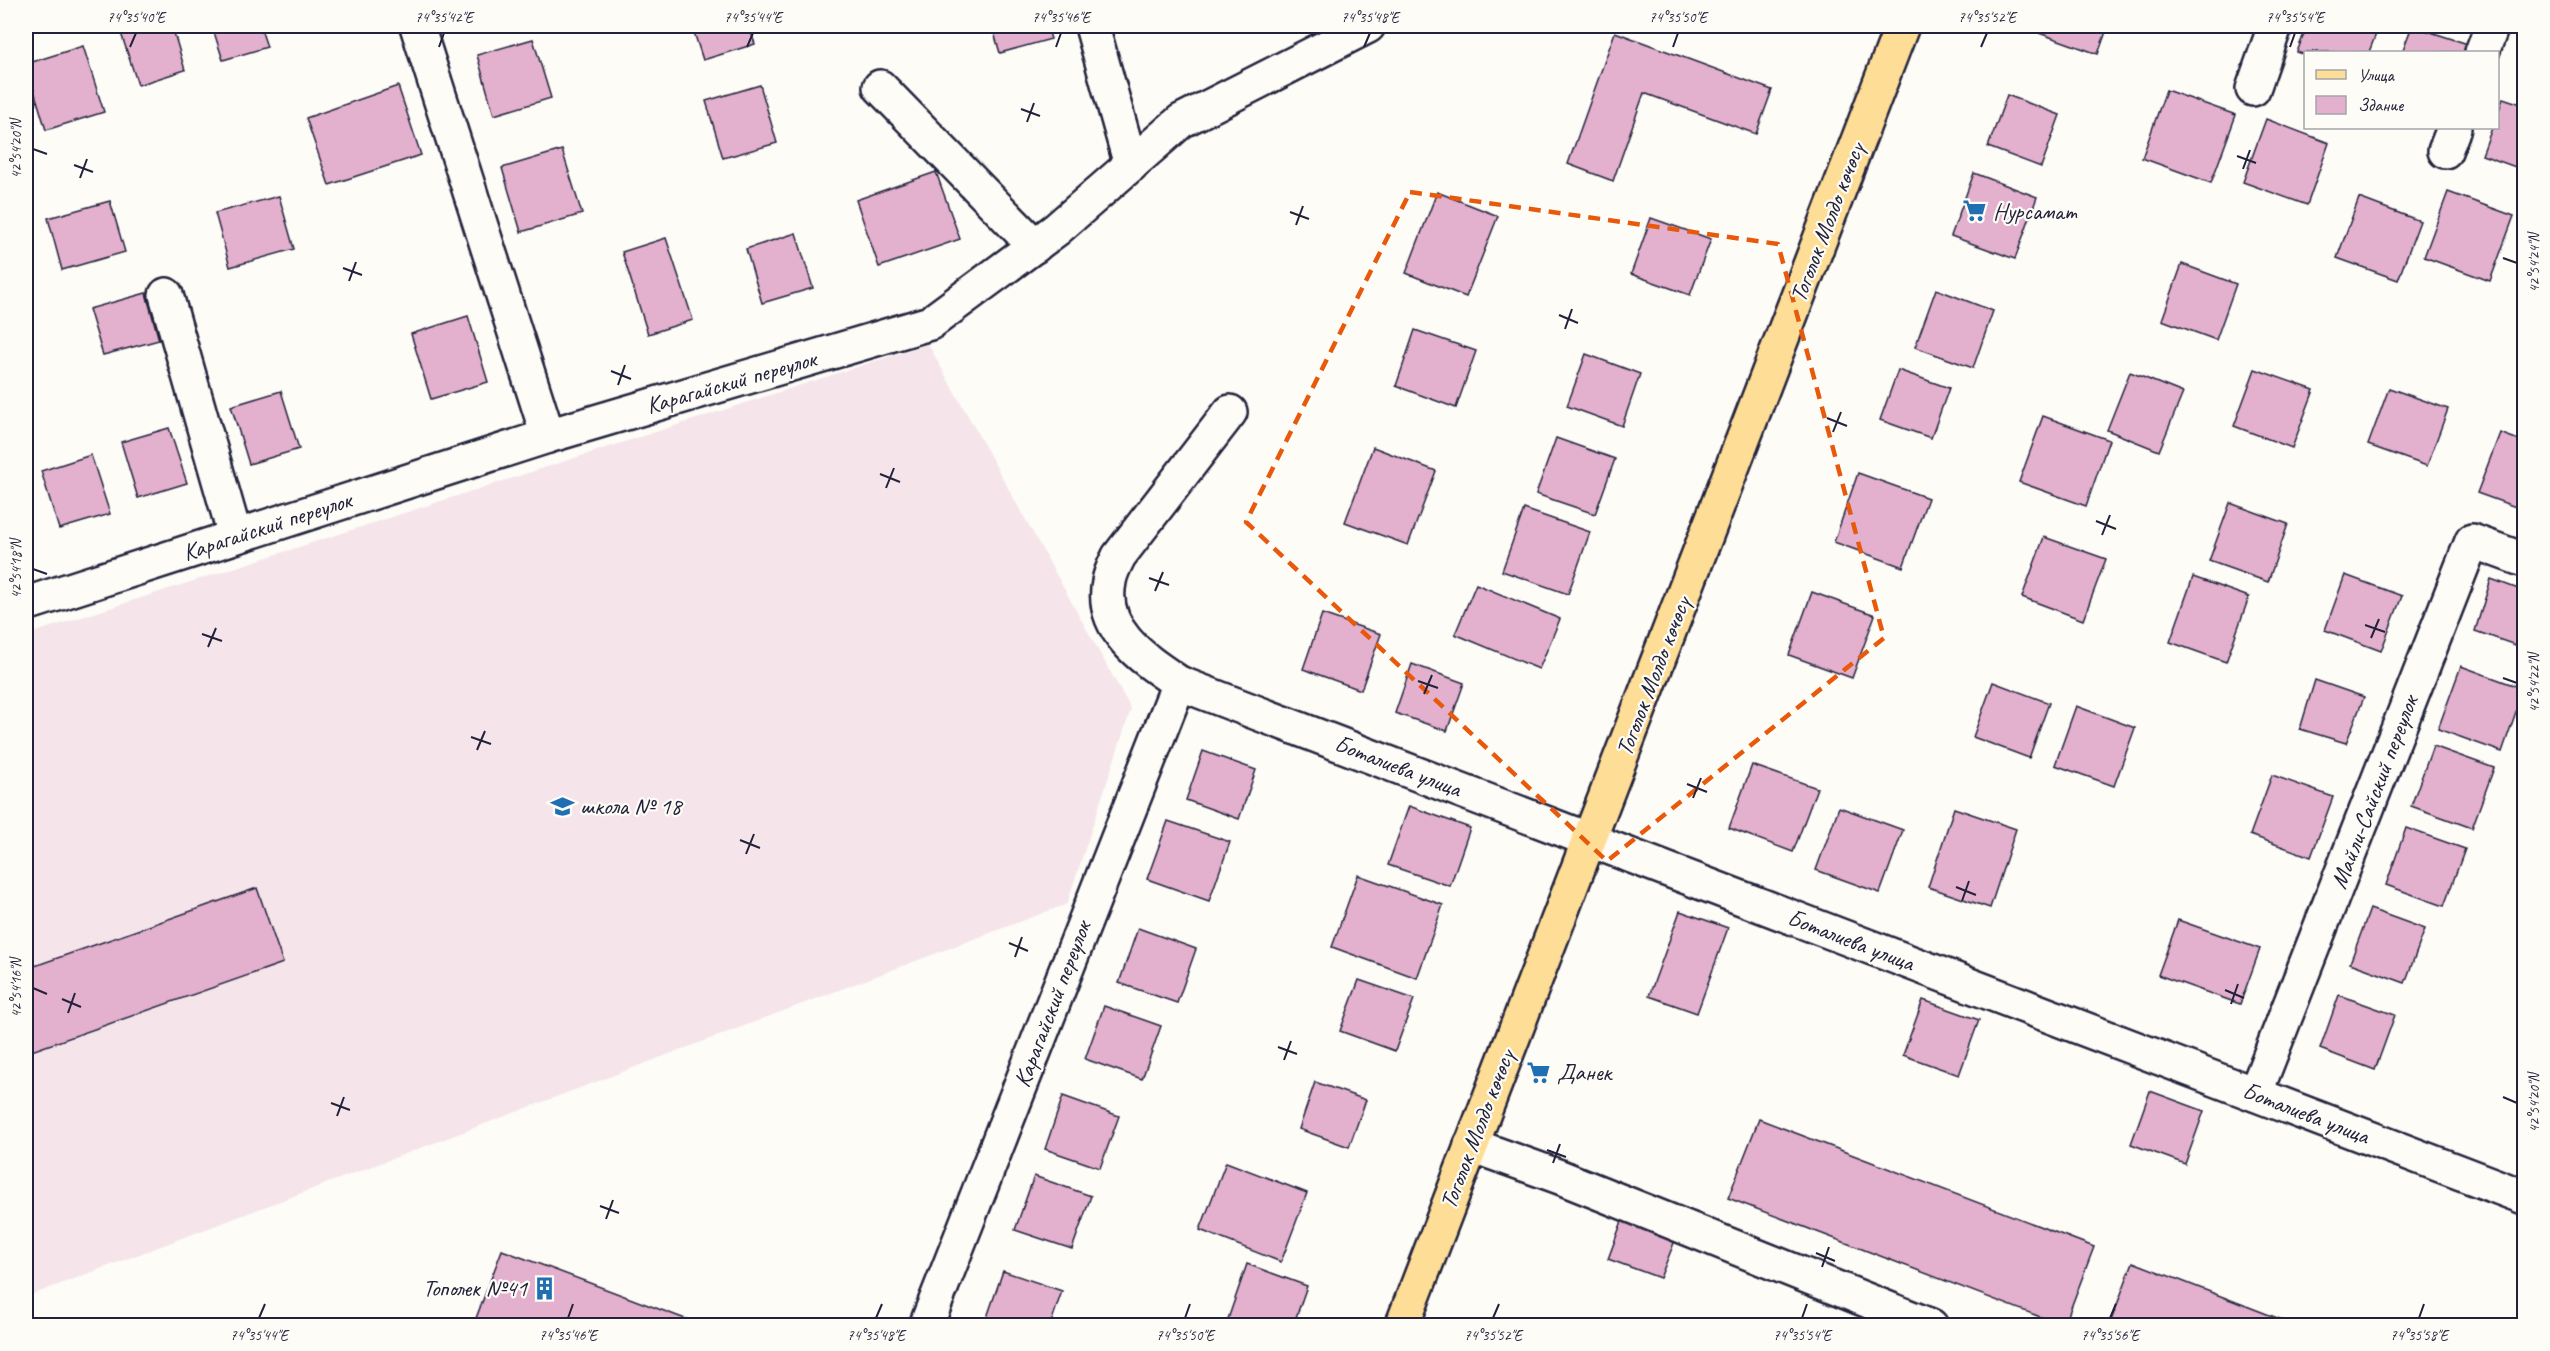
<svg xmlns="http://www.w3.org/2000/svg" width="2550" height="1351" font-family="Caveat,sans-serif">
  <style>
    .built { fill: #f5e5eb }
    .building { fill: #e3b0ce; stroke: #22223b; stroke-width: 1.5 }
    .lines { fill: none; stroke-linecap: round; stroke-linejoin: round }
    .minor-casing { stroke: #22223b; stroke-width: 38 }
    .major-casing { stroke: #22223b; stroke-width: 38 }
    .minor { stroke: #fdfcf7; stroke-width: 33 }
    .major { stroke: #fedd96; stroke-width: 33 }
    .marked { fill: none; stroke: #e8590c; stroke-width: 4.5; stroke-dasharray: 12 8; stroke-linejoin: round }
    .ticks { fill: none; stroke: #22223b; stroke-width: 2 }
    .labels { text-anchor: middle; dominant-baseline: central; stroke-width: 4.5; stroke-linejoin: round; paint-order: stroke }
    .poi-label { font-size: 24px; fill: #22223b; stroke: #fdfcf7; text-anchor: start }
    .street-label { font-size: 24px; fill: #22223b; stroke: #fdfcf7 }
    .neatline { fill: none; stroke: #22223b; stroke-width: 2 }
    .ticks-label { font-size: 15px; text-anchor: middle; fill: #22223b }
  </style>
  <rect width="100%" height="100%" fill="#fdfcf7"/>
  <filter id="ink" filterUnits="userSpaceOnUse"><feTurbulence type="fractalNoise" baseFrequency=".0167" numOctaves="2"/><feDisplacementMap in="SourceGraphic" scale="12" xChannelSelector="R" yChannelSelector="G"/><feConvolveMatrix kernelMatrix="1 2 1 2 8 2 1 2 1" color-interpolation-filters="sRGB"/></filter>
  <g filter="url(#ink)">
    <!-- built -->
    <path class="built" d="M928,344L1131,709L1067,904L26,1297V635Z"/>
    <!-- building -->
    <g class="building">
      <path d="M134,26H172L185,70L138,85L120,30Z"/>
      <path d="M212,26H260L267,47L223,60Z"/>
      <path d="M692,26H749L755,44L703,60Z"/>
      <path d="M992,26H1047L1051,39L1000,53Z"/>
      <path d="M2042,26H2108L2098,54L2039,33Z"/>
      <path d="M2307,26H2379L2369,52H2306V55L2297,52Z"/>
      <path d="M2412,26L2474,46L2471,52H2402Z"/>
      <path d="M1615,32L1772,90L1756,134L1644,93L1613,181L1568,164Z"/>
      <path d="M533,39L551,98L494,115L477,55Z"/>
      <path d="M83,46L104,112L46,130L26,64Z"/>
      <path d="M760,85L777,143L723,158L706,101Z"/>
      <path d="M398,86L421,155L329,185L306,118Z"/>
      <path d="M2166,90L2236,115L2211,183L2142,158Z"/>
      <path d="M2007,95L2060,115L2041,167L1988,147Z"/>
      <path d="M2503,98L2524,105V170L2482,155L2492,128H2498V114Z"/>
      <path d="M2266,119L2329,143L2307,205L2243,182Z"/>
      <path d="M562,150L582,214L521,232L502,168Z"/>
      <path d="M936,172L960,239L879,267L856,200Z"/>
      <path d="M1974,173L2037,197L2015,259L1951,236Z"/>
      <path d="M1437,192L1498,216L1466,297L1406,273Z"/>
      <path d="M2448,192L2514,216L2490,281L2424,257Z"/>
      <path d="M279,196L294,249L230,267L215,213Z"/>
      <path d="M2359,198L2420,221L2398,280L2337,258Z"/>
      <path d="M110,201L125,252L62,270L48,218Z"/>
      <path d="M1651,218L1711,239L1690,295L1631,274Z"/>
      <path d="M796,233L813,288L762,303L746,249Z"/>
      <path d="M666,238L693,320L648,334L622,252Z"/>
      <path d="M2182,264L2236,284L2216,340L2162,320Z"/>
      <path d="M1936,289L1993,311L1973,368L1915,347Z"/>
      <path d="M146,293L159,340L103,355L89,309Z"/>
      <path d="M468,316L488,382L431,399L411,334Z"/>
      <path d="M1415,330L1476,351L1456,408L1396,386Z"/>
      <path d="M1586,354L1640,374L1622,426L1567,406Z"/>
      <path d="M2255,369L2314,390L2292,448L2234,426Z"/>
      <path d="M1898,370L1949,388L1931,438L1880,420Z"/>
      <path d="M2130,372L2183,393L2159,451L2107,430Z"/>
      <path d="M2389,388L2448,409L2427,466L2368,445Z"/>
      <path d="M281,391L299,449L249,464L231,406Z"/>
      <path d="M2043,416L2109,440L2086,506L2019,482Z"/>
      <path d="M169,428L187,483L138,498L121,442Z"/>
      <path d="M2500,433L2524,442V510L2477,493Z"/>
      <path d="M1556,438L1615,459L1595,514L1536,494Z"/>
      <path d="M1373,447L1436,471L1408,545L1345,522Z"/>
      <path d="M91,455L110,514L59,529L41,471Z"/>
      <path d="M1858,473L1928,498L1903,567L1834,542Z"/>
      <path d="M2230,503L2288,524L2268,582L2209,561Z"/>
      <path d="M1524,509L1590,532L1568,594L1502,571Z"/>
      <path d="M2044,537L2106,559L2083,620L2022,597Z"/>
      <path d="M2345,575L2402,596L2381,651L2325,630Z"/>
      <path d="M2193,577L2249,597L2226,662L2170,642Z"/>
      <path d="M2491,579L2524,591V648L2475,631Z"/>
      <path d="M1476,584L1560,619L1539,669L1455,634Z"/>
      <path d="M1812,592L1875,615L1852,678L1789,655Z"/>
      <path d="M1322,614L1381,634L1361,690L1303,669Z"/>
      <path d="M1412,664L1464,683L1447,731L1395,713Z"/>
      <path d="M2461,666L2524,689L2502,752L2438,729Z"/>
      <path d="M2315,680L2364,697L2346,743L2300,729Z"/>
      <path d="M1993,682L2049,703L2029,758L1973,737Z"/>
      <path d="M2076,706L2135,728L2114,786L2055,765Z"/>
      <path d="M2433,746L2494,768L2472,828L2411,806Z"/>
      <path d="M1203,751L1256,770L1239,819L1186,800Z"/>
      <path d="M1752,765L1817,788L1793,852L1729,828Z"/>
      <path d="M2272,775L2333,797L2311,857L2250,835Z"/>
      <path d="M1409,806L1470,828L1450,886L1388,865Z"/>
      <path d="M1839,807L1903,830L1880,893L1816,870Z"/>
      <path d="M1954,808L2016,829L1990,908L1928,887Z"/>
      <path d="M1168,821L1230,842L1209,901L1147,879Z"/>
      <path d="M2406,828L2465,849L2444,906L2386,885Z"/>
      <path d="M1358,875L1443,905L1417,978L1332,947Z"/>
      <path d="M257,888L283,963L26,1053V969Z"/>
      <path d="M2370,909L2425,929L2405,983L2350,963Z"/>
      <path d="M1680,911L1728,928L1697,1013L1649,996Z"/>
      <path d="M2178,920L2260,949L2240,1004L2158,975Z"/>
      <path d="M1138,928L1196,949L1177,1003L1119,983Z"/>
      <path d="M1359,980L1414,999L1395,1051L1340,1031Z"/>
      <path d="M2339,995L2395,1015L2375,1070L2320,1049Z"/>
      <path d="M1923,1000L1979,1020L1959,1075L1903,1055Z"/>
      <path d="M1104,1006L1161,1026L1142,1079L1085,1059Z"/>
      <path d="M1315,1082L1366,1100L1349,1147L1299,1129Z"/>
      <path d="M2150,1091L2204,1111L2185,1164L2131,1144Z"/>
      <path d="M1063,1096L1119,1116L1100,1168L1045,1149Z"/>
      <path d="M1759,1119L2094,1247L2064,1326L1728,1198Z"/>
      <path d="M1226,1162L1307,1193L1281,1262L1200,1230Z"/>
      <path d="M1034,1176L1091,1196L1072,1249L1015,1230Z"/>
      <path d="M1625,1213L1678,1233L1660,1278L1608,1259Z"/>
      <path d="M502,1250L704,1326H473Z"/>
      <path d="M2133,1262L2298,1326H2109Z"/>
      <path d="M1247,1264L1307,1286L1293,1326H1238L1227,1322Z"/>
      <path d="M1003,1271L1062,1291L1050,1326H984Z"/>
    </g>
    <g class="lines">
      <defs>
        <g id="minor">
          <path d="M417,26L548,436"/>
          <path d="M1092,26L1131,165"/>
          <path d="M2482,52L2492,26"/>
          <path d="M880,87L1035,246"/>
          <path d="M2253,89L2275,26"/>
          <path d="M2445,151L2454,128"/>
          <path d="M166,295L235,536"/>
          <path d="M1230,412L1119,556C1115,564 1110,573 1109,582C1099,631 1145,660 1179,683L2524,1197"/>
          <path d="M26,604L548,436L930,323L1057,229L1181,121L1368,26"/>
          <path d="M2255,1094L2472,541L2524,560"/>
          <path d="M1471,1145L1560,1177L1931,1326"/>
          <path d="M926,1326L1179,683"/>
        </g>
        <path id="major" d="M1402,1326L1902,26"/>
      </defs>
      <!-- minor casing -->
      <use href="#minor" class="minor-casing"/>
      <!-- major casing -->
      <use href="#major" class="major-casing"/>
      <!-- minor -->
      <use href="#minor" class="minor"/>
      <!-- major -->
      <use href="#major" class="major"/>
    </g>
  </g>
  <!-- marked area -->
  <path class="marked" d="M1410,192L1778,244L1884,638L1607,861L1246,522Z"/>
  <!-- ticks -->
  <path class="ticks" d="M130,47L136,33M439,47L444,33M747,47L753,33M1056,47L1061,33M1364,47L1370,33M1673,47L1678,33M1981,47L1987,33M2290,47L2295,33M1021,109L1040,116M1027,122L1034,103M33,149L47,154M2237,156L2256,163M74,165L93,172M2243,169L2250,150M80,178L87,159M1290,212L1309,219M1296,225L1303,206M2503,258L2517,263M343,268L362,275M349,281L356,262M1559,315L1578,323M1565,329L1572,309M611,371L631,379M618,385L625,365M1827,418L1847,426M1833,432L1841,412M880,474L900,482M886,488L894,468M2096,521L2116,529M2102,535L2110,515M33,569L47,574M1149,578L1169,585M1155,591L1163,572M2365,625L2385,632M202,634L222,641M2371,638L2379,619M208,647L216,628M2503,678L2517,683M1418,681L1438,688M1424,694L1432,675M471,737L491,744M477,750L485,731M1687,784L1707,792M1693,798L1701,778M740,840L760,848M746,854L754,834M1956,887L1976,895M1962,901L1969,881M1009,943L1028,951M1015,957L1022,937M33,988L47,994M2225,990L2244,998M62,999L81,1007M2231,1004L2238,984M68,1013L75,993M1278,1047L1297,1054M1284,1060L1291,1041M2503,1097L2517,1103M331,1103L350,1110M337,1116L344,1097M1547,1150L1566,1157M1553,1163L1560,1144M600,1206L619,1213M606,1219L613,1200M1816,1253L1835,1261M1822,1267L1829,1247M259,1318L265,1304M568,1318L573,1304M876,1318L882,1304M1185,1318L1190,1304M1493,1318L1499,1304M1802,1318L1807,1304M2110,1318L2116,1304M2419,1318L2424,1304"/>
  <!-- icons -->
  <defs>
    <symbol id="supermarket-bare" viewBox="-9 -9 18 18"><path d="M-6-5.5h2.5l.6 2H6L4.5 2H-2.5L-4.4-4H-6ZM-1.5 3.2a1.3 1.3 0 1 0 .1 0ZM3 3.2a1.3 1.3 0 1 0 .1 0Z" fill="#1f6fb2" stroke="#fdfcf7" stroke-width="2.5" paint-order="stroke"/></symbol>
    <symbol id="school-bare" viewBox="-9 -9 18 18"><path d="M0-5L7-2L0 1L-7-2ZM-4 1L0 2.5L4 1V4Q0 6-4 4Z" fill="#1f6fb2" stroke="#fdfcf7" stroke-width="2.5" paint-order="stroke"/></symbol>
    <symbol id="building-bare" viewBox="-9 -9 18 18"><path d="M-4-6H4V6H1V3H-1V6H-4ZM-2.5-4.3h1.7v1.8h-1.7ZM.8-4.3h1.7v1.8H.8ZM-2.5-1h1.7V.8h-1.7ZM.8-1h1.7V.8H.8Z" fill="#1f6fb2" stroke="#fdfcf7" stroke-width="2.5" paint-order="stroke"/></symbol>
  </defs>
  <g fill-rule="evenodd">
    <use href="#supermarket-bare" x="1958" y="194" width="33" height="33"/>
    <use href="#school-bare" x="546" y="790" width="33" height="33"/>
    <use href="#supermarket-bare" x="1522" y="1056" width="33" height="33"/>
    <use href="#building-bare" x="528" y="1272" width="33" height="33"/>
  </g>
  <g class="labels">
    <!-- poi labels -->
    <g class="poi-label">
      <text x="1993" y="211">Нурсамат</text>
      <text x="580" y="806">школа № 18</text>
      <text x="1557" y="1072">Данек</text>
      <text x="527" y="1288" text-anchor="end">Тополек №41</text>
    </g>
    <!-- street labels -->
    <g class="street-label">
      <text transform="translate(1827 222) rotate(-69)">Тоголок Молдо көчөсү</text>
      <text transform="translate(731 382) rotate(-16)">Карагайский переулок</text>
      <text transform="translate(267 526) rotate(-18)">Карагайский переулок</text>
      <text transform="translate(1653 676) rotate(-69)">Тоголок Молдо көчөсү</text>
      <text transform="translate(1398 766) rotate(21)">Боталиева улица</text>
      <text transform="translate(2374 792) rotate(-69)">Майли-Сайский переулок</text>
      <text transform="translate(1851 940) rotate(21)">Боталиева улица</text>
      <text transform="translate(1052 1004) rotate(-69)">Карагайский переулок</text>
      <text transform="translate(2306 1113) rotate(21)">Боталиева улица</text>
      <text transform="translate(1477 1129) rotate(-69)">Тоголок Молдо көчөсү</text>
    </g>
  </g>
  <!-- margin -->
  <rect width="2550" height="1351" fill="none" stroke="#fdfcf7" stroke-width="66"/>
  <!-- legend -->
  <rect x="2304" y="51" width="195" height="78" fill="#fdfcf7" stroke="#a5a5ac" stroke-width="1.5"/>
  <rect x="2316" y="70" width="30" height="9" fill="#fedd96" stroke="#a5a5ac" stroke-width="1.5"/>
  <text x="2358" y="81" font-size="18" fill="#22223b">Улица</text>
  <rect x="2316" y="96" width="30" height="18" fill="#e3b0ce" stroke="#a5a5ac" stroke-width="1.5"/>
  <text x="2358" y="111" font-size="18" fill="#22223b">Здание</text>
  <rect x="33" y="33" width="2484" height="1285" class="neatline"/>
  <g class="ticks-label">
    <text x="136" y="22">74°35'40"E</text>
    <text x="444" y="22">74°35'42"E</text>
    <text x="753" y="22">74°35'44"E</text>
    <text x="1061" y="22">74°35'46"E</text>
    <text x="1370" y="22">74°35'48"E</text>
    <text x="1678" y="22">74°35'50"E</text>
    <text x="1987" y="22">74°35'52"E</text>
    <text x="2295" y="22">74°35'54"E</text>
    <text transform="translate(16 149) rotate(-90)" y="5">42°54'20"N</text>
    <text transform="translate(2534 263) rotate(-90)" y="5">42°54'24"N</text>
    <text transform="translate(16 569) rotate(-90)" y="5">42°54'18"N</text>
    <text transform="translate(2534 683) rotate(-90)" y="5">42°54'22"N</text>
    <text transform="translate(16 988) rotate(-90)" y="5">42°54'16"N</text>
    <text transform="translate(2534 1103) rotate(-90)" y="5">42°54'20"N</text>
    <text x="259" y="1340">74°35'44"E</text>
    <text x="568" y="1340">74°35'46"E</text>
    <text x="876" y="1340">74°35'48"E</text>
    <text x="1185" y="1340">74°35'50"E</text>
    <text x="1493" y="1340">74°35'52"E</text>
    <text x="1802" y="1340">74°35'54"E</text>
    <text x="2110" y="1340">74°35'56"E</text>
    <text x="2419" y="1340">74°35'58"E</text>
  </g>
</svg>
